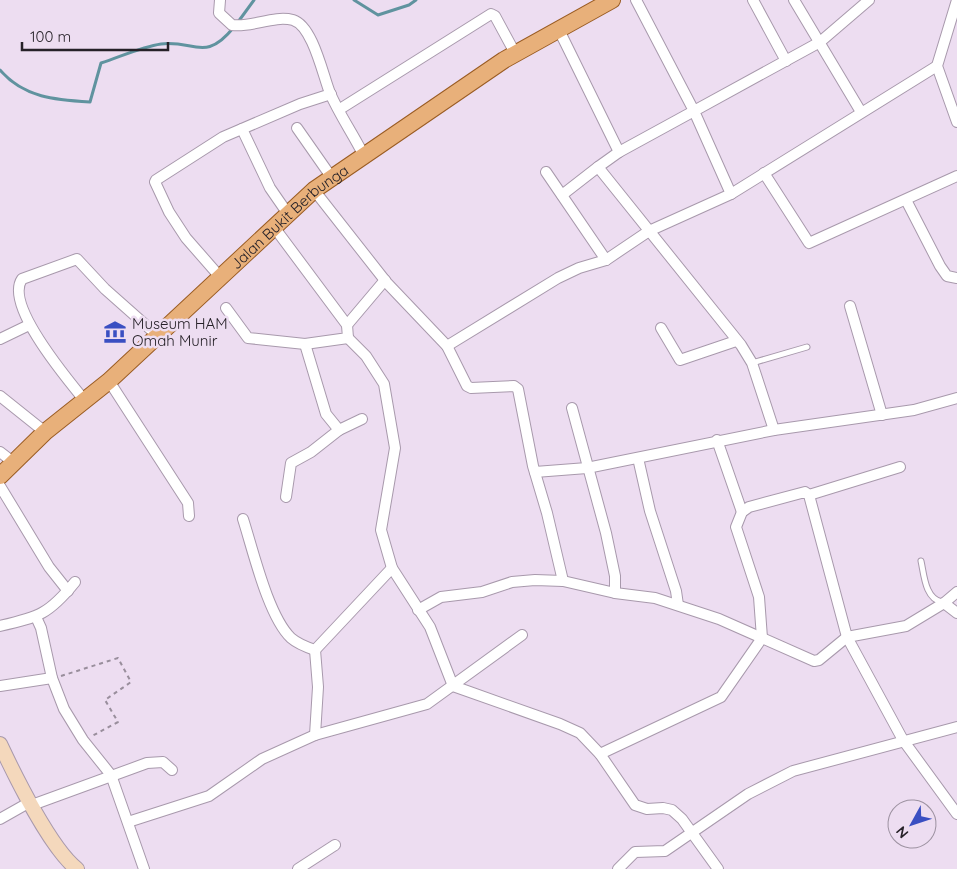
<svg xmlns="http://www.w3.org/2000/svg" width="957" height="869" font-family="Quicksand,sans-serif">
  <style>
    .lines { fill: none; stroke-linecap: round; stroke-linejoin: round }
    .stream { stroke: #60939f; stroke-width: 3 }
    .lane-casing { stroke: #a899ac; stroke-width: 7 }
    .street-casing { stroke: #a899ac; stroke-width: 12 }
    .secondary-casing { stroke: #a899ac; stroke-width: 16 }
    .primary-casing { stroke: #9a5c23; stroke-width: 18 }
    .path { stroke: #998e9c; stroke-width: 2; stroke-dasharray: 4 4; stroke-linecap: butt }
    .lane { stroke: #fff; stroke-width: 5 }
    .street { stroke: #fff; stroke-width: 10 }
    .secondary { stroke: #f4d8bc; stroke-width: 14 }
    .primary { stroke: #e8b07a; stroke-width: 16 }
    .labels { text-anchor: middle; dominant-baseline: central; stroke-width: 5; stroke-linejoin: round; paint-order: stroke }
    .street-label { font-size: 15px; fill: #262128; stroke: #edddf1 }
    .poi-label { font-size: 15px; fill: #262128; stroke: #edddf1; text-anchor: start }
  </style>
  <rect width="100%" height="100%" fill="#edddf1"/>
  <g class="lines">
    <!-- stream -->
    <g class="stream">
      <path d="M354,0L378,15L409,5L416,0"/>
      <path d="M238,22L254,0"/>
      <path d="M0,70C24,98 56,100 90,102L101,63C120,57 141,47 161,44C195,40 205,63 234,27"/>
    </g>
    <defs>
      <g id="lane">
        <path d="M752,363L807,347"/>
        <path d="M921,561C924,574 925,599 942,602"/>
      </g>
      <g id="street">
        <path d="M220,0L219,13L232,25C252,28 273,15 293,20C313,26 323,76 330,93C339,114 353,134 363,154"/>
        <path d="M636,0L694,111L619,152L598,167L741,345L752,363L774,430"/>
        <path d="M753,0L786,61"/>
        <path d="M794,0L861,112"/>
        <path d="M957,0L937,66L957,122"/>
        <path d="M558,28L619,152"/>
        <path d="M340,109L491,14L495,16L515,53"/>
        <path d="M297,128L332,178"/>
        <path d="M242,129L270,188L288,214"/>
        <path d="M546,172L606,260"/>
        <path d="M764,173L809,243L957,176"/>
        <path d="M314,190L387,283L447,346L467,386L471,388L514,386L518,389L533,466L547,513L563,581"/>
        <path d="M731,194L694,111L820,42L869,0"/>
        <path d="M562,195L598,167"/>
        <path d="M906,200L940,266L947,276L957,278"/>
        <path d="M221,278L186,238L169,212L155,182L156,180L223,137L300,104L331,94"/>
        <path d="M850,306L882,415"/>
        <path d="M226,308L248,338L305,344L348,338L347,325L274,227"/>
        <path d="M347,325L385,280"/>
        <path d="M661,328L680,360L736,341"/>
        <path d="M348,338L366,356L384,384L395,448L381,530L392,568L430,627L453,686L560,724L580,733L600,754L635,805L647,809L663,808L672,810L682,819L718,869"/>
        <path d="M0,339L29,325"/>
        <path d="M447,346L558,278L579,268L606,260L649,231L731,194L937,66"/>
        <path d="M109,381L188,503L189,516"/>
        <path d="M0,396L45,432"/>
        <path d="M85,401C68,380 4,305 22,279L77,259L105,289L158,336"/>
        <path d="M572,408L606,533L615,576V593"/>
        <path d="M339,430L362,419"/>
        <path d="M717,440L742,512"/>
        <path d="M0,452L13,462"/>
        <path d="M638,458L650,511L676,591L678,605"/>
        <path d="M535,472L587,468L774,430L914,410L957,398"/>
        <path d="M0,486L49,567L68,591"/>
        <path d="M809,495L900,467"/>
        <path d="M286,497L291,463L311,452L339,430L326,414L305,344"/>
        <path d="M243,519C253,550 268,616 291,638C298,644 306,647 315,650L392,568"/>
        <path d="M944,603L957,613"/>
        <path d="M418,610L441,597L482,592L512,582L535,580L563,581L615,593L655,598L719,619L814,661L819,660L847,637L906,626L944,603L957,592"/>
        <path d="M36,617L41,628L52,678L64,709L83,740L111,775L144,869"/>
        <path d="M0,626C39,617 49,614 75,582"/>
        <path d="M0,686L52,678"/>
        <path d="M315,735L427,704L522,635"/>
        <path d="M600,754L721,697L762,638L759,597L736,527L742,512L749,507L805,492L809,495L847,637L903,740L957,814"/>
        <path d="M32,805L147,763L163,762L172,770"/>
        <path d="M0,819L30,802"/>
        <path d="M128,822L209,796L262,759L315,735L318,687L315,650"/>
        <path d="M298,869L335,845"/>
        <path d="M618,869L635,852L665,851L748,794L793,771L957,727"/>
      </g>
      <path id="secondary" d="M0,744C15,776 51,849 77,869"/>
      <g id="primary">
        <path id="s1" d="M0,476L45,432L109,381L314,190L504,60L612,0"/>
      </g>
    </defs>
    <!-- lane casing -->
    <use href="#lane" class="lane-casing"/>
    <!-- street casing -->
    <use href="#street" class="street-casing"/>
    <!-- secondary casing -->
    <use href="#secondary" class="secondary-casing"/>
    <!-- primary casing -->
    <use href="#primary" class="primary-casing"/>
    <!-- path -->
    <path class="path" d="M61,676L118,658L131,682L105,700L118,722L92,736"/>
    <!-- lane -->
    <use href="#lane" class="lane"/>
    <!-- street -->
    <use href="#street" class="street"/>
    <!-- secondary -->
    <use href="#secondary" class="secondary"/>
    <!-- primary -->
    <use href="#primary" class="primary"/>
  </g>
  <!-- icons -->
  <defs>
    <symbol id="museum-bare" viewBox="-9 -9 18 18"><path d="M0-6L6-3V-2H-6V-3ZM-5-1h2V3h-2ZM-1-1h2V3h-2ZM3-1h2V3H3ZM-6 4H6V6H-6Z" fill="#3a4fc2" stroke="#edddf1" stroke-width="2.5" paint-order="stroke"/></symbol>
  </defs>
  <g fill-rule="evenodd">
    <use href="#museum-bare" x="99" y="316" width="32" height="32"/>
  </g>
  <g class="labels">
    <!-- street labels -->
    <g class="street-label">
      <text stroke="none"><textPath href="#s1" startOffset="389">Jalan Bukit Berbunga</textPath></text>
    </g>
    <!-- poi labels -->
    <g class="poi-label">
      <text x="132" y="323">Museum HAM<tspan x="132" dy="17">Omah Munir</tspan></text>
    </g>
  </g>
  <!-- north arrow -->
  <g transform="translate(912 824) rotate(230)"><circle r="24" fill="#edddf1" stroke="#9d92a1"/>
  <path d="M0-4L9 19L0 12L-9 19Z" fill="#3a4fc2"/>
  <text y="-8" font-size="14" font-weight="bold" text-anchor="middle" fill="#262128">N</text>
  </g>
  <!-- scale -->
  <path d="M22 42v8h146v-8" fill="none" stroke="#262128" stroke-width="2.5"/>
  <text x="30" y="42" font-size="15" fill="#262128" stroke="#edddf1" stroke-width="4" paint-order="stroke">100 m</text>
</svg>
